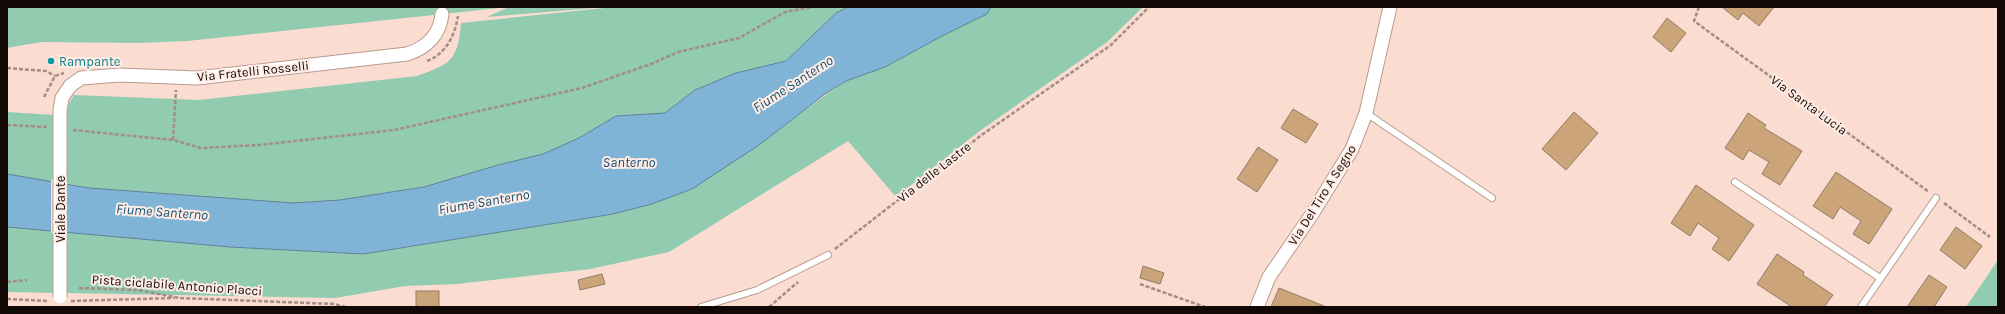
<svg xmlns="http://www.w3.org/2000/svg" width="2005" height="314" font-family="Karla,sans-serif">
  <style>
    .green { fill: #91ccb1 }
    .water { fill: #80b4d7; stroke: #5f8198 }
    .pier { fill: #fadcd0 }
    .building { fill: #cba579; stroke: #8f7d68 }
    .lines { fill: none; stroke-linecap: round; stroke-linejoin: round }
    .lane-casing { stroke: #b89b90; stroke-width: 8 }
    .street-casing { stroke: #b89b90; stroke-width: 15 }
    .path { stroke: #a38d84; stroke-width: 2.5; stroke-dasharray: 4 2; stroke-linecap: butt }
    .lane { stroke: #fff; stroke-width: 6 }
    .street { stroke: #fff; stroke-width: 13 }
    .street-bridge-casing { stroke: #b89b90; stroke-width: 15; stroke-linecap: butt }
    .street-bridge { stroke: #fff; stroke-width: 13 }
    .culture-dot { fill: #0f9aa8; stroke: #ffece5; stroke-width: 1.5 }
    .labels { text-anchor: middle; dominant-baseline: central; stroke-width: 4; stroke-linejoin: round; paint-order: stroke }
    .culture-label { font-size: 13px; fill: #0d838f; stroke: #ffece5; text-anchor: start }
    .street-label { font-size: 13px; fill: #120906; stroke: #ffece5 }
    .water-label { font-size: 14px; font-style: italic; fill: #125073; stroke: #ffece5 }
  </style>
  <rect width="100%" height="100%" fill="#fadcd0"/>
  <!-- green -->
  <g class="green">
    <path d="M7,7H606L487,17L509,7L187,41L138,43L41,42L7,48Z"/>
    <path d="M614,7H848L836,13L786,61L736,73L695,90L665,113L616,116L579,138L543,154L498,165L424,187L340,200L293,203L89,188L65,183L67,107L74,95L199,100L417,76C451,64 458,60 461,23Z"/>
    <path d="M991,7H1143L1107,42L981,130L896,197L848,141L669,252L590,269L457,284L405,286L335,298L66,293V232L230,247L363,254L613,214L652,204L692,189L846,81L885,67L942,36L987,14Z"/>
    <path d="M7,112L55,115L53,182L7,174Z"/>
    <path d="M7,227L55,231L56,293L7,292Z"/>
    <path d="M1998,260V307H1966Z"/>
  </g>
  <!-- water -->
  <path class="water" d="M848,7H991L987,14L942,36L885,67L846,81L825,94L759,145L692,189L652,204L613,214L363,254L230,247L7,227V174L89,188L293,203L340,200L424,187L498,165L543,154L579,138L616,116L665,113L695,90L736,73L786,61L836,13Z"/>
  <!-- pier -->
  <path class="pier" d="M51,179L67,182V234L51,233Z"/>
  <!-- building -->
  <g class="building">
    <path d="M1722,7H1774L1759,26L1743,13L1738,20Z"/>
    <path d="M1667,18L1686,33L1671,52L1653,37Z"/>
    <path d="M1293,109L1318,124L1306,143L1281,128Z"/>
    <path d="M1574,112L1598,133L1566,170L1542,149Z"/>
    <path d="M1748,113L1766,125L1764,128L1802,151L1780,185L1762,174L1769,162L1749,150L1743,160L1725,148Z"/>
    <path d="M1258,147L1278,160L1257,192L1237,179Z"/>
    <path d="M1836,172L1892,209L1869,244L1853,234L1861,221L1840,207L1833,219L1813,206Z"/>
    <path d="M1696,185L1754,225L1729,261L1712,249L1719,238L1698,223L1690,236L1671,223Z"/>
    <path d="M1956,227L1982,246L1965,269L1940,250Z"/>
    <path d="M1777,254L1804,272L1803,275L1833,295L1824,307H1792L1757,284Z"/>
    <path d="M1143,266L1164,273L1160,284L1140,278Z"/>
    <path d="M602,274L605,284L580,290L578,280Z"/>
    <path d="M1929,275L1947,287L1934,307H1907Z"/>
    <path d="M1279,288L1324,306V307H1271Z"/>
    <rect x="416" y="291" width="23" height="16"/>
  </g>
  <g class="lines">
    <defs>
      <g id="lane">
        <path d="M1366,113L1492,198"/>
        <path d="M1735,182L1880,278"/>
        <path d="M701,307L757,290L828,255"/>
        <path d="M1861,307L1936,198"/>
      </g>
      <g id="street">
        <path d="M60,111L62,98L70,86L81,78L120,75L197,78L407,54C427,48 440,34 442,14"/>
        <path d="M1257,307L1269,277L1312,214L1352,149L1366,113L1390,7"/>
      </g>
    </defs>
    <!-- lane casing -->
    <use href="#lane" class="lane-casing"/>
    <!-- street casing -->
    <use href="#street" class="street-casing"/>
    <!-- path -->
    <g class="path">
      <path d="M1699,7L1694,21L1929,192"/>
      <path d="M427,61C446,54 455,35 458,16"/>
      <path d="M7,68L46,71L55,76"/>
      <path d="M44,97L55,76L64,73"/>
      <path d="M7,125L48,127"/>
      <path d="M73,130L173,140L201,148L259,145L394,130L582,88L651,64L678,52L739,38L785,12L813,7"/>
      <path d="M173,140L176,90"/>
      <path d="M1944,203L1990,237"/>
      <path d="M835,249L983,134L1111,45L1149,7"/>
      <path d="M7,282L27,280"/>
      <path d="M1140,284L1205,307"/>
      <path d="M79,288L138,290L180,298L334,304L346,307"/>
      <path d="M7,299L48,301"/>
      <path d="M71,301L174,298"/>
      <path d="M769,307L798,282"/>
    </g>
    <!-- lane -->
    <use href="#lane" class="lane"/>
    <!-- street -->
    <use href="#street" class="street"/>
    <defs>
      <path id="street-bridge" d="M60,111V297"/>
    </defs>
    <!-- street-bridge casing -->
    <use href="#street-bridge" class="street-bridge-casing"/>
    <!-- street-bridge -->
    <use href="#street-bridge" class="street-bridge"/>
  </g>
  <!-- markers -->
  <circle class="culture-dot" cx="51" cy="61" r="4"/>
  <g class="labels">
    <!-- culture labels -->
    <g class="culture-label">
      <text x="59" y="61">Rampante</text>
    </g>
    <!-- street labels -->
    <g class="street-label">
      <text transform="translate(253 71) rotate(-6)">Via Fratelli Rosselli</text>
      <text transform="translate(1809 105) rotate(36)">Via Santa Lucia</text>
      <text transform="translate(934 172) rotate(-38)">Via delle Lastre</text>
      <text transform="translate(1322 195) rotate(-58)">Via Del Tiro A Segno</text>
      <text transform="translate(60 209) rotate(-90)">Viale Dante</text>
      <text transform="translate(177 285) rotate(4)">Pista ciclabile Antonio Placci</text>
    </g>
    <!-- water labels -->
    <g class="water-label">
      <text transform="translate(793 84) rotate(-33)">Fiume Santerno</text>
      <text x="629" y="162">Santerno</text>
      <text transform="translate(484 202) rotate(-10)">Fiume Santerno</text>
      <text transform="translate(162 212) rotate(4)">Fiume Santerno</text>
    </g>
  </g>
  <!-- border -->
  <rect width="2005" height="314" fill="none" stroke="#120906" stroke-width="16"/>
</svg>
